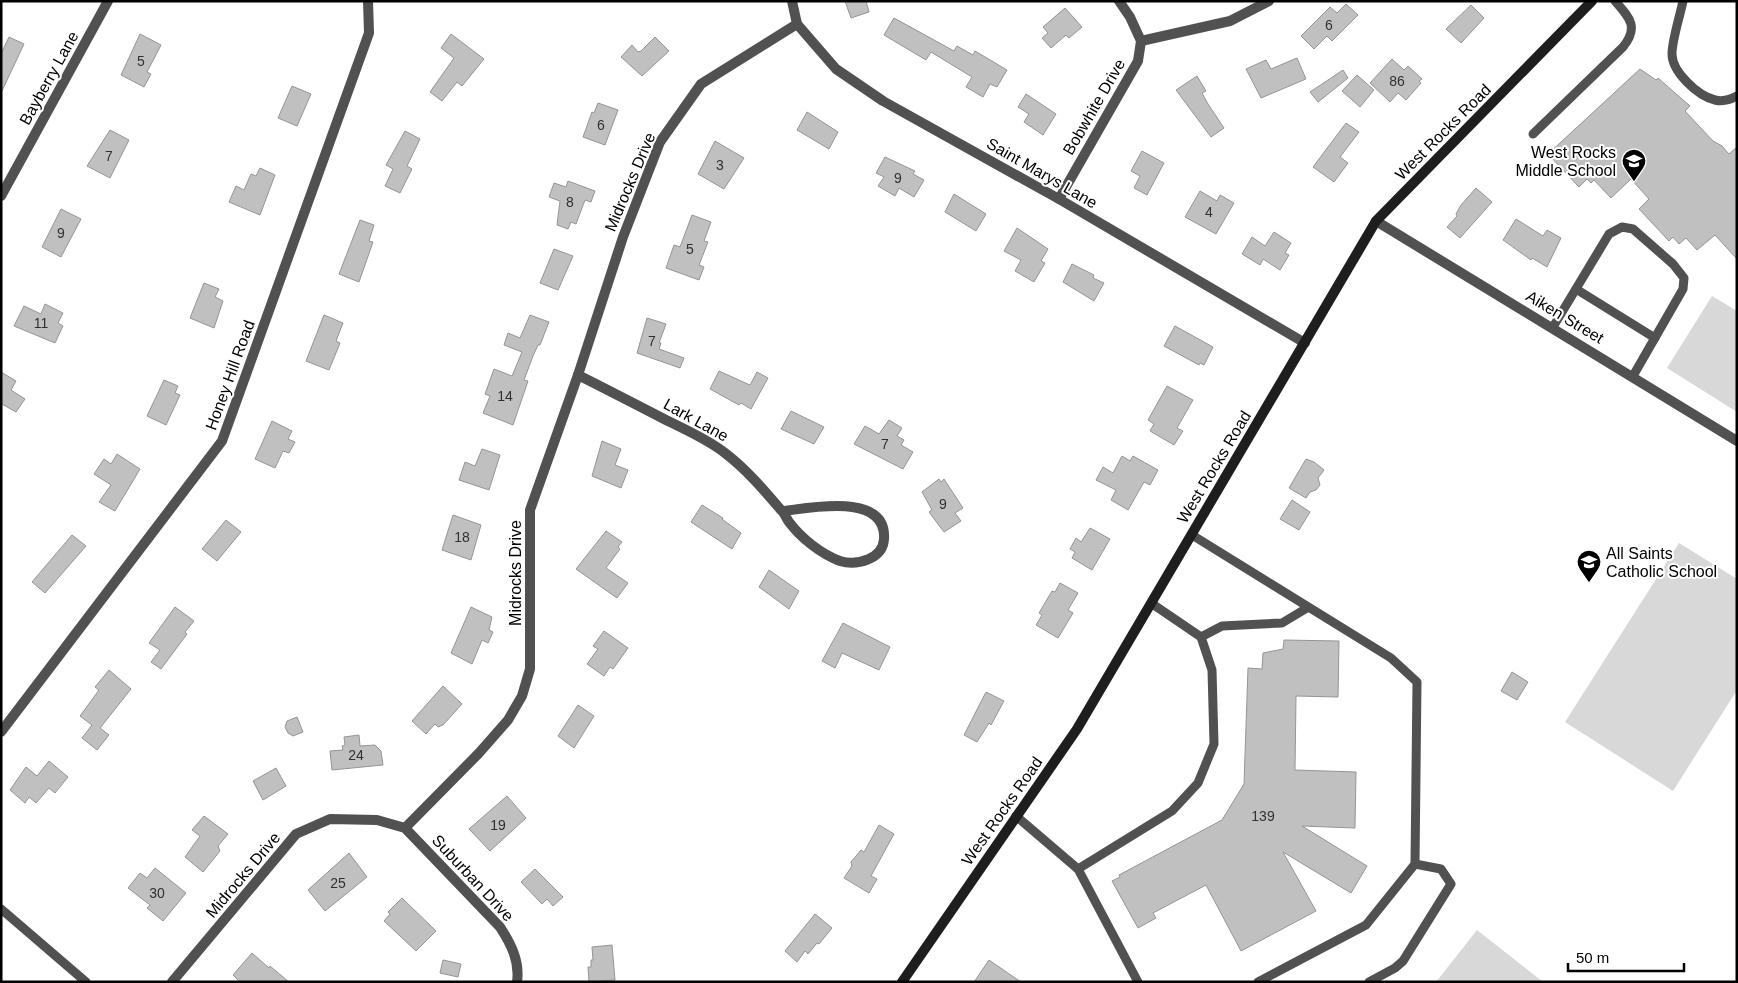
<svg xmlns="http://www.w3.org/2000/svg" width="1738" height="983" font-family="Helvetica,sans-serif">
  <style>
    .green { fill: #d8d8d8 }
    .building { fill: #c0c0c0; stroke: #959595 }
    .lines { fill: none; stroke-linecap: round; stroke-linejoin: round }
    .service { stroke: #515151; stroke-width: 9 }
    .minor { stroke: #515151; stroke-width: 10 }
    .secondary { stroke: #1e1e1e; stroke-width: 10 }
    .labels { text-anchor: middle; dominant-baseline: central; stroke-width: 4; stroke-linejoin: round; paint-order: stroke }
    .number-label { font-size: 14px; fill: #303030 }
    .street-label { font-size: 16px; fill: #000; stroke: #fff }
    .poi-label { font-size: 16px; fill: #000; stroke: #fff; text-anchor: end }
  </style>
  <rect width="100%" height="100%" fill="#fff"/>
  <!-- green -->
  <g class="green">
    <path d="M1712,296L1737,311V412L1667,368Z"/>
    <path d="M1679,543L1737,579V690L1673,791L1565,722Z"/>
    <path d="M1477,930L1543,982H1436Z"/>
  </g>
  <!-- building -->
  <g class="building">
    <path d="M845,1H866L869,12L851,18Z"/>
    <path d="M1346,4L1358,15L1332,41L1327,36L1314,49L1301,36L1330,7L1337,13Z"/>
    <path d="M1471,5L1484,18L1461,43L1446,29Z"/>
    <path d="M1065,8L1082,27L1069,38L1066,35L1051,48L1042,38L1048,33L1043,27Z"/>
    <path d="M894,18L954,51L957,46L973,55L975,51L1007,70L997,87L990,84L983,97L966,87L972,77L931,52L926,60L884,35Z"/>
    <path d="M140,34L161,45L147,72L151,74L144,87L121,75Z"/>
    <path d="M451,34L484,59L462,86L457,82L442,101L430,92L454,58L441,48Z"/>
    <path d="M9,37L24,44L1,93V54Z"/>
    <path d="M655,37L669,51L642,76L621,57L632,45L638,52L641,51Z"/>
    <path d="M1297,58L1306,79L1261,98L1246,69L1266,60L1271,69Z"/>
    <path d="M1392,59L1404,70L1408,66L1422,79L1419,81L1421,83L1406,100L1398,93L1390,102L1370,83Z"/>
    <path d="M1640,69L1656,80L1658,78L1690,106L1685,111L1713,141L1722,146L1729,154L1737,147V259L1715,235L1697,250L1686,238L1679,244L1673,237L1669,241L1639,209L1649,199L1631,179L1611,198L1594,180L1591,183L1587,179L1579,187L1548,154Z"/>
    <path d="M1343,70L1348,78L1318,102L1310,92Z"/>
    <path d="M1357,75L1374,90L1360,107L1342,91Z"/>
    <path d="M1197,76L1206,91L1202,93L1208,104L1224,128L1211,137L1176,90Z"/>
    <path d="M292,86L311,94L297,126L278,118Z"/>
    <path d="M1026,94L1056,114L1043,135L1024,122L1029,114L1018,107Z"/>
    <path d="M598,103L618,110L605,145L583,137L592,112L594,113Z"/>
    <path d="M807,112L838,132L829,149L797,130Z"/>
    <path d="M1346,123L1359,132L1340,157L1348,163L1334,182L1313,167Z"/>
    <path d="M110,130L129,140L110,178L87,166Z"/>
    <path d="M405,131L420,139L407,166L412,169L400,193L385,186L393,169L386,165Z"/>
    <path d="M715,141L744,158L724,189L698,174Z"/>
    <path d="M1142,151L1164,163L1147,195L1134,188L1140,176L1131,171Z"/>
    <path d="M885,157L915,171L913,174L924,180L914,197L899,188L895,196L878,186L884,177L876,173Z"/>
    <path d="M260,168L275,175L260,215L229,202L236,186L244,190L251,174L256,176Z"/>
    <path d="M568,181L595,191L591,202L585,200L576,224L571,222L568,229L557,225L560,201L549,197L554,183L566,187Z"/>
    <path d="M1476,188L1492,202L1460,238L1447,227L1457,216L1456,214L1461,205Z"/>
    <path d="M1200,191L1217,201L1220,195L1234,203L1216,234L1185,217Z"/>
    <path d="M954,194L986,214L976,231L945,212Z"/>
    <path d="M61,209L81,219L61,257L42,247Z"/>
    <path d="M692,215L711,222L704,241L708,242L699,265L704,267L699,280L666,268L674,245L680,247Z"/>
    <path d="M1516,219L1543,236L1547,230L1561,238L1547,267L1532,258L1531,260L1503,240Z"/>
    <path d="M360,220L374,225L369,241L373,242L359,282L339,274Z"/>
    <path d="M1017,228L1048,249L1041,261L1045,263L1034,282L1015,271L1021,260L1004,251Z"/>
    <path d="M1274,232L1291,243L1285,253L1289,255L1280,270L1263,259L1260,265L1242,254L1252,237L1265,246Z"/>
    <path d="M554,249L573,256L558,290L540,283Z"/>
    <path d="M1072,264L1094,275L1093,278L1104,283L1094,301L1063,282Z"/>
    <path d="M204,283L219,289L215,297L223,301L214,328L190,318Z"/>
    <path d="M45,304L63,313L58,323L63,326L55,343L14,326L24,306L41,314Z"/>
    <path d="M324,315L343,323L336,341L340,343L329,370L306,361Z"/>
    <path d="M530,315L549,322L540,345H538L533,356L524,380L528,381L513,425L483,413L490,396L485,394L494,369L512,376L522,352L504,345L508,333L520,338Z"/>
    <path d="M647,318L666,324L659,343H661L659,349L684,358L680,368L637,353Z"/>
    <path d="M1175,326L1213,347L1204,365L1200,363L1199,365L1164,346Z"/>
    <path d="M719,371L750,385L757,372L768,378L751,409L741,403L739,405L710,389Z"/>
    <path d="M1,372L16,381L11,390L25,399L16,412L2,404L1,406Z"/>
    <path d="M164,380L178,386L175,393L180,395L166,425L147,416Z"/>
    <path d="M1167,386L1193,400L1177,428L1183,431L1174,445L1150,431L1154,424L1148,420Z"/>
    <path d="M791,411L824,427L814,444L781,429Z"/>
    <path d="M889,420L902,428L897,436L904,440L901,445L913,452L903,469L854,444L865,426L879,434Z"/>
    <path d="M272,421L292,431L288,439L295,442L289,453L283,451L275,468L255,459Z"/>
    <path d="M602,441L621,449L615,465L628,470L621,488L592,476Z"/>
    <path d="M482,449L500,455L489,490L459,480L465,462L475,466Z"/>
    <path d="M117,454L140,469L115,511L99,502L111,485L94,474L104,459L111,464Z"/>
    <path d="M1122,456L1130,461L1133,456L1158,470L1150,485L1144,482L1128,510L1111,500L1116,490L1096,480L1103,467L1113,473Z"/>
    <path d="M1306,459L1314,462L1324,470L1318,478L1320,485L1316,490L1310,492L1306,498L1289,488Z"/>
    <path d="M939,479L941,482L944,479L963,508L955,513L961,521L944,532L929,512L932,510L922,492Z"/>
    <path d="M1292,500L1310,512L1299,530L1280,519Z"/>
    <path d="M702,505L723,518L722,519L741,533L732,549L691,522Z"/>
    <path d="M453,515L481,525L471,560L442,550Z"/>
    <path d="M226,520L241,532L217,561L202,549Z"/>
    <path d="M1090,528L1110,539L1092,570L1072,558L1075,552L1070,549L1076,538L1081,542Z"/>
    <path d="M606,531L622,542L618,547L620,549L606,568L628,583L617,598L576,569Z"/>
    <path d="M72,535L86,546L45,593L32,582Z"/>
    <path d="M769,570L799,591L789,609L759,587Z"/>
    <path d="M1060,583L1078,593L1068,610L1073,613L1058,638L1036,625L1042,615L1039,613L1052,591L1055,592Z"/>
    <path d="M175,607L194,621L185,632L187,634L161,669L151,662L160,650L149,643Z"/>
    <path d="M471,607L492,617L489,630L493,632L488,643L482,640L472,664L451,653Z"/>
    <path d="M843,623L890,647L879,670L842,653L835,668L822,661Z"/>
    <path d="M604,631L628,648L613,669L610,667L604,676L587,664L598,649L593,646Z"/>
    <path d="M1284,640L1339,641L1338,697L1296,696L1295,770L1356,772L1355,828L1302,826L1367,866L1351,893L1283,852L1316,911L1241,951L1206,885L1153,913L1156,918L1138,928L1112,881L1120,877L1119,875L1222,820L1244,784L1248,668L1262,669L1263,653L1283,649Z"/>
    <path d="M109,670L131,689L100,728L109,735L97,750L82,738L92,725L80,716L99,690L95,687Z"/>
    <path d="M1512,672L1528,682L1517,700L1501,691Z"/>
    <path d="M443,686L462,704L443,725L438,727L435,724L426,734L412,721Z"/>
    <path d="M986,692L1004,701L991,725L989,723L977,742L964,735Z"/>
    <path d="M578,705L594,716L574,748L558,736Z"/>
    <path d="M297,717L303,732L293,736L288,733L285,727L287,721Z"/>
    <path d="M359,735L360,746L375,745L381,751L383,765L332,770L330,751L343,750L342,746L345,745L344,737Z"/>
    <path d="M49,761L68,777L55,793L49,788L36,803L29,797L25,803L10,790L26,767L37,776Z"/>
    <path d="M276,768L286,786L263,800L253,781Z"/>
    <path d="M507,796L526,818L490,851L469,829Z"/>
    <path d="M204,816L228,834L218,846L220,851L203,872L185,857L200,836L192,830Z"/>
    <path d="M879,825L894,834L871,876L877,879L869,893L844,878L852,866L851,862L861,850L864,852Z"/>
    <path d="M349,853L367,877L325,911L308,890Z"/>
    <path d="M155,868L186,893L163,921L147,908L150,905L128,888L140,873L147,878Z"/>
    <path d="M535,869L563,897L553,906L547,899L542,904L521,882Z"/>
    <path d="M402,898L436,931L416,951L384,921L390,914L388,912Z"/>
    <path d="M815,914L832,928L819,944L817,943L808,954L805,951L797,962L785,951Z"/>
    <path d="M612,945L615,980L589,982L588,967H591V960H593L592,947Z"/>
    <path d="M252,953L269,968L270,966L289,982H240L233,975Z"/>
    <path d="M443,960L461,964L458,977L440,973Z"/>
    <path d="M989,960L1021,982H974Z"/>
  </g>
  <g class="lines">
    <!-- service -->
    <g class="service">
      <path d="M1683,1C1680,16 1672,40 1672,54C1672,72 1698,96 1715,100C1723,102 1730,100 1737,96"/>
      <path d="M1533,134L1623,47C1639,27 1630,18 1615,1"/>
      <path d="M1576,289L1655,338"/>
      <path d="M1553,327L1609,234L1622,227L1633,229L1673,264L1684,278L1683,289L1633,376"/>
      <path d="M1192,535L1391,658L1417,682L1415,864L1366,925L1258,982"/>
      <path d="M1201,637L1222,626L1282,623L1307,608"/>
      <path d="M1016,816L1078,869L1172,811L1198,783L1214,744L1212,670L1201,637L1151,603"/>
      <path d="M1078,869L1138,982"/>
      <path d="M1,909L86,982"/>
      <path d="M1369,982L1395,968L1403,961L1451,884L1441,869L1415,864"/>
    </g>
    <!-- minor -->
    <g class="minor">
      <path d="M792,1L797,24L836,69L883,101L1059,199L1305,343"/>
      <path d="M1141,41L1230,21L1269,1"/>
      <path d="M1,196L108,1"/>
      <path d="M1059,199L1138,61L1141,41L1130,17L1119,1"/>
      <path d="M1376,221L1737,441"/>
      <path d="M578,375C608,390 637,405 666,420C686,430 707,439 725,453C746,469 764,490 781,510C785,513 786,518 789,522C801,538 821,554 840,561C857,566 883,559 884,539C887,492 811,508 783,511"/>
      <path d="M1,732L222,441L369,33L368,1"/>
      <path d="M405,828L479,753L508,720L522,696L530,669V510L578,375L623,237L660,142L701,84L797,24"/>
      <path d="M172,982L296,834L330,819L377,820L405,828L500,927C511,944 520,961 517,982"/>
    </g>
    <!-- secondary -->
    <path class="secondary" d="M902,982L1077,729L1376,221L1592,1"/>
  </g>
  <!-- icons -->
  <defs>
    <symbol id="school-pin" viewBox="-11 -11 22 30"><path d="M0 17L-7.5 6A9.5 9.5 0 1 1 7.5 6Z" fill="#000" stroke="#fff"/><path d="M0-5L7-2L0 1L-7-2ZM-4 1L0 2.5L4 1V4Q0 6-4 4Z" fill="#fff"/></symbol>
  </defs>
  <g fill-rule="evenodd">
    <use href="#school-pin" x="1620" y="147" width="28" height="38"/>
    <use href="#school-pin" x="1575" y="548" width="28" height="38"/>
  </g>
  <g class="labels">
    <!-- number labels -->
    <g class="number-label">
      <text x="1329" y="25">6</text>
      <text x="141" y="61">5</text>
      <text x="1397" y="81">86</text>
      <text x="601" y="125">6</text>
      <text x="109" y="156">7</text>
      <text x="720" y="165">3</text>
      <text x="898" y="178">9</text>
      <text x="570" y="202">8</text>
      <text x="1209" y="212">4</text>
      <text x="61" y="233">9</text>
      <text x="690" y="249">5</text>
      <text x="41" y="323">11</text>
      <text x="652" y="341">7</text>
      <text x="505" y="396">14</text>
      <text x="885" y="444">7</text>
      <text x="943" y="504">9</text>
      <text x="462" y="537">18</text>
      <text x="356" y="755">24</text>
      <text x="1263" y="816">139</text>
      <text x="498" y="825">19</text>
      <text x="338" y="883">25</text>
      <text x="157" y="893">30</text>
    </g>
    <!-- street labels -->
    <g class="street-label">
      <text transform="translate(49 78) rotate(-61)">Bayberry Lane</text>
      <text transform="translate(1094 107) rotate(-60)">Bobwhite Drive</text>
      <text transform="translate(1443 132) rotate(-45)">West Rocks Road</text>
      <text transform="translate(1042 173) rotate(30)">Saint Marys Lane</text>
      <text transform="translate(630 182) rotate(-67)">Midrocks Drive</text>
      <text transform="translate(1565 317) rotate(31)">Aiken Street</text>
      <text transform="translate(230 375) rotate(-70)">Honey Hill Road</text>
      <text transform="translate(696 420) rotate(29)">Lark Lane</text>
      <text transform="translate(1214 467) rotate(-59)">West Rocks Road</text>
      <text transform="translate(515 573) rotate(-90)">Midrocks Drive</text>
      <text transform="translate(1002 811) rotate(-55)">West Rocks Road</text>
      <text transform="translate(243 875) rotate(-50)">Midrocks Drive</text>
      <text transform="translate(473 878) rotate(47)">Suburban Drive</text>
    </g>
    <!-- poi labels -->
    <g class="poi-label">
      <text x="1616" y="152">West Rocks<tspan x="1616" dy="18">Middle School</tspan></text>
      <text x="1606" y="553" text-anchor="start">All Saints<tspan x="1606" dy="18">Catholic School</tspan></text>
    </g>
  </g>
  <!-- border -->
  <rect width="1738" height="983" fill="none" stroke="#000000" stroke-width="5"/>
  <!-- scale -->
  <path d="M1568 963v8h116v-8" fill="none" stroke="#000000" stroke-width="2.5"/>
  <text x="1576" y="963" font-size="15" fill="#000000" stroke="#ffffff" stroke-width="4" paint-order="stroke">50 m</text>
</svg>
